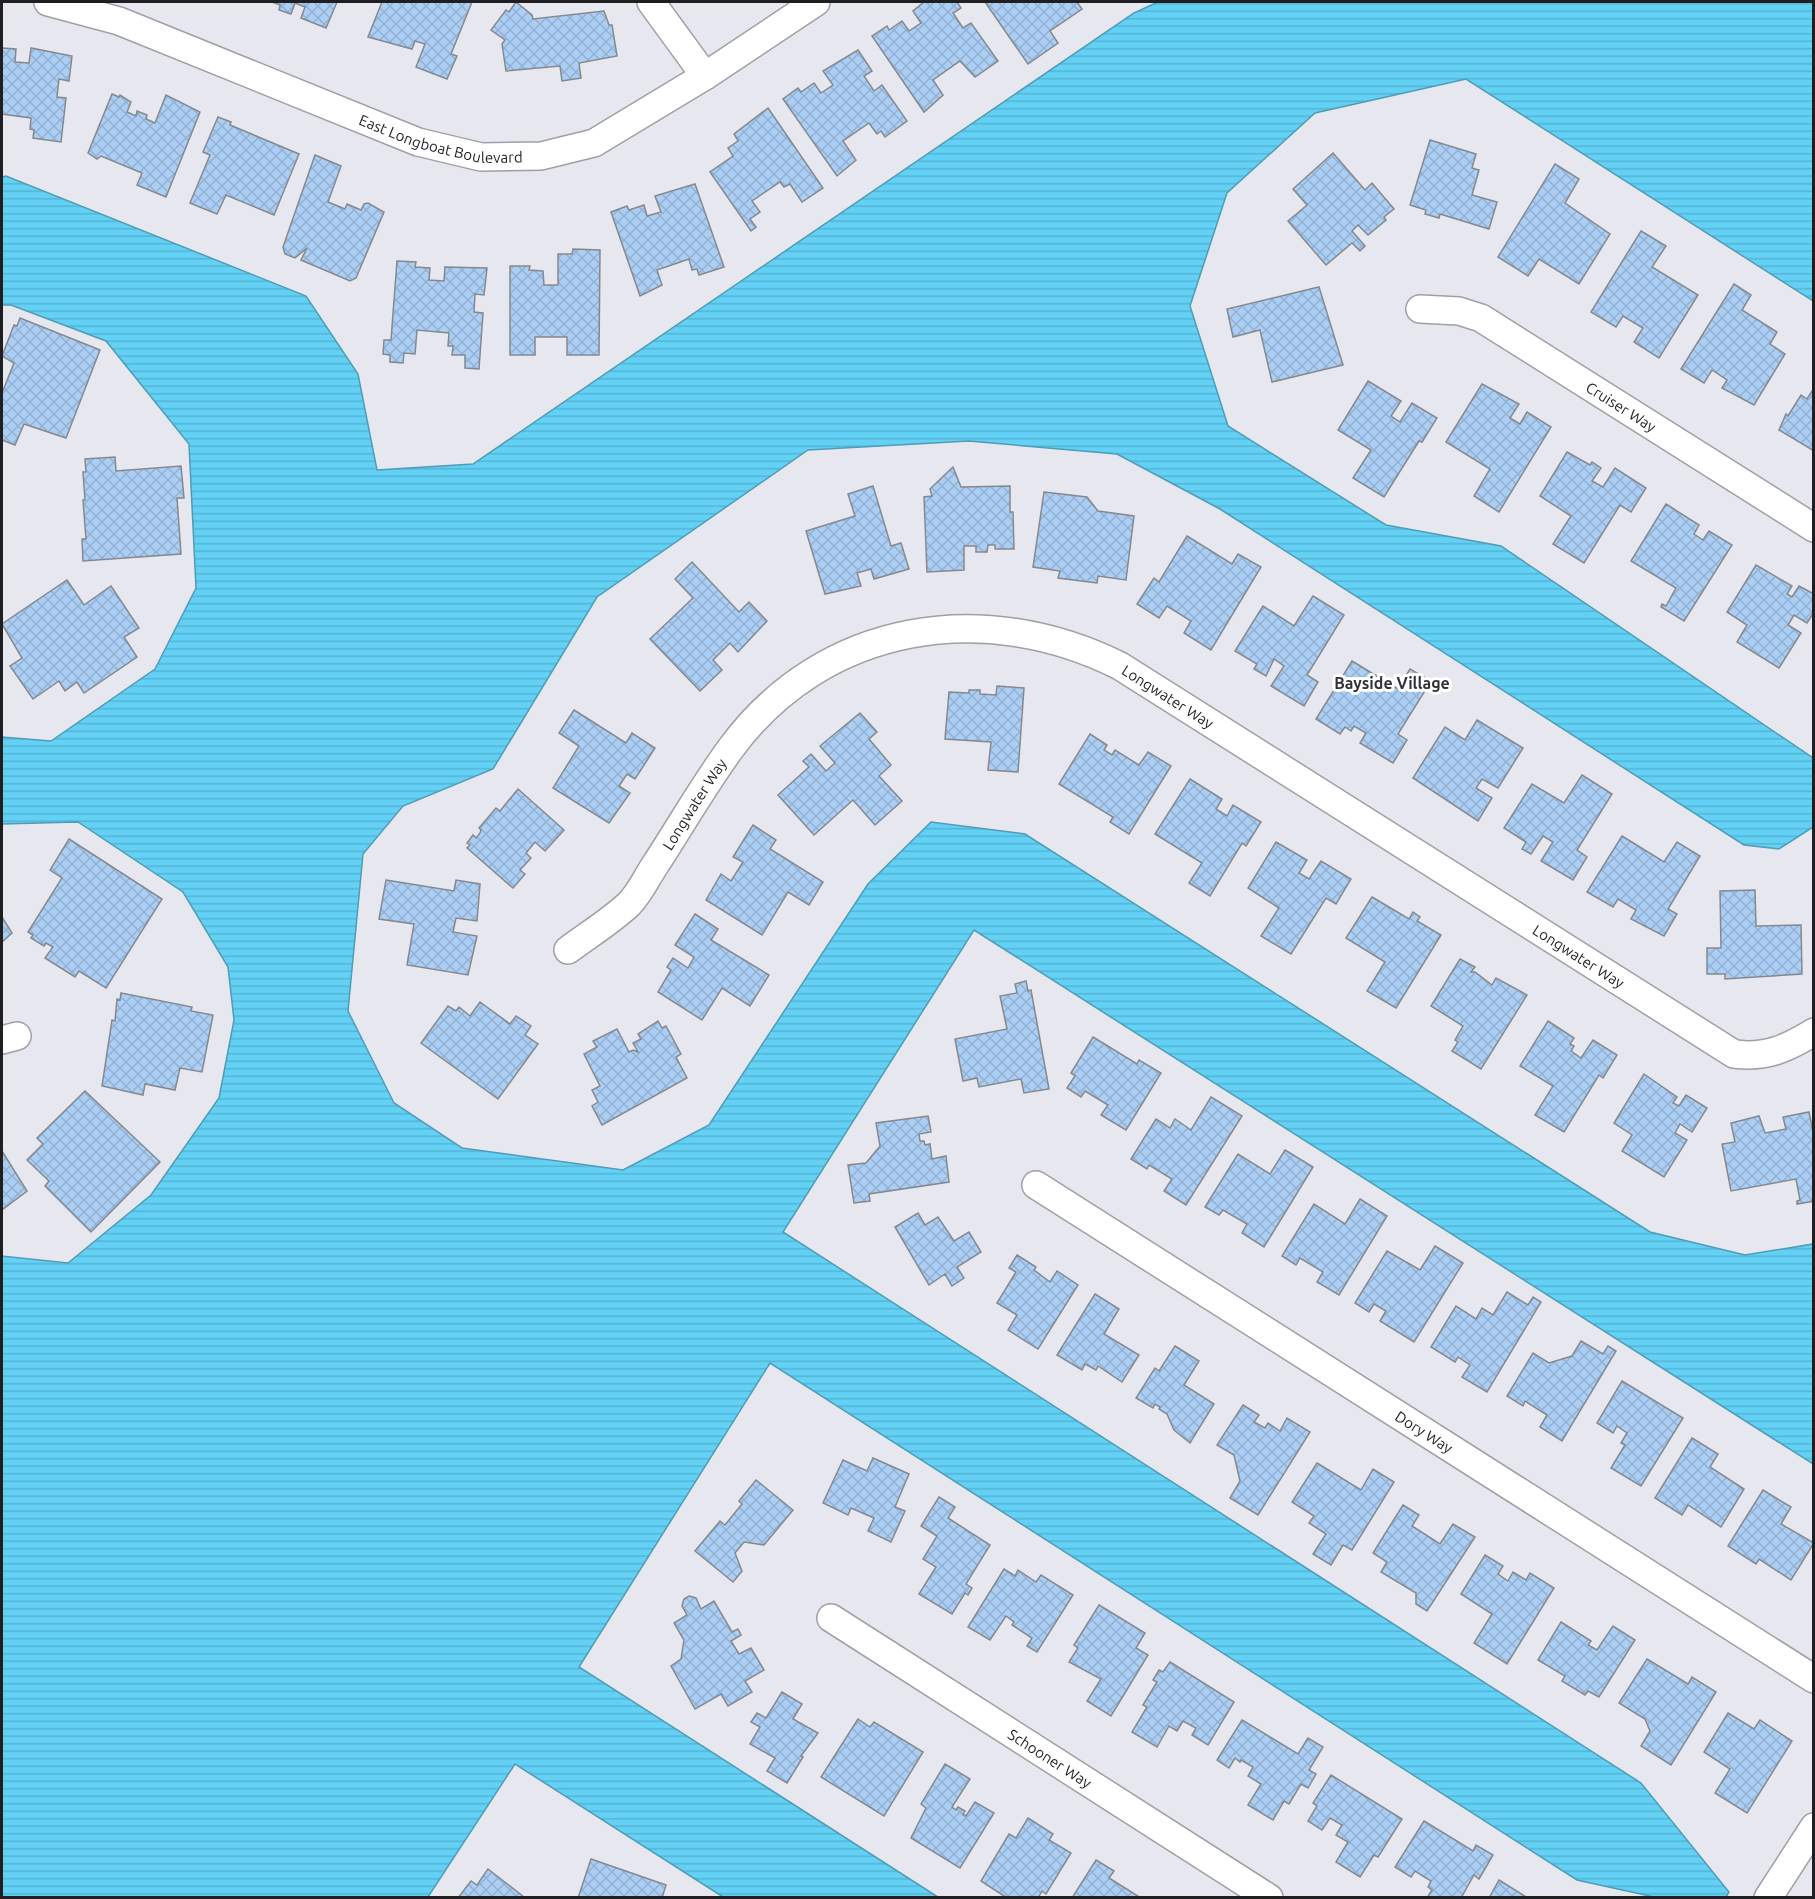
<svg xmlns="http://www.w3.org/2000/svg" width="1815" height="1899" font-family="Ubuntu,sans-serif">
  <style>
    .water { fill: url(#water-rules); stroke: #4f9cb6; stroke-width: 1.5 }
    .building { fill: url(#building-cross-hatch); stroke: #85898f; stroke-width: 1.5 }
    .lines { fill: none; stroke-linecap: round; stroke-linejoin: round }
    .street-casing { stroke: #9fa0a7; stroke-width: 30 }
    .street { stroke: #fff; stroke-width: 27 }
    .labels { text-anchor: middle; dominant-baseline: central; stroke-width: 6; stroke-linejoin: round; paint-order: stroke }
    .street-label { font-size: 15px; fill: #1f1f22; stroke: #fff }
    .neighbourhood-label { font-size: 16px; font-weight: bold; fill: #313237; stroke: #fff }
  </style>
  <defs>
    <pattern id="water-rules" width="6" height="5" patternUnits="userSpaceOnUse" patternTransform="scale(1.5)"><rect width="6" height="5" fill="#63d1f5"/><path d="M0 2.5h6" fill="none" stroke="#56b3d2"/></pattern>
    <pattern id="building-cross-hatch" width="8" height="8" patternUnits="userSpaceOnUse" patternTransform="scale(1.5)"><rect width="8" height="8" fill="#abcef5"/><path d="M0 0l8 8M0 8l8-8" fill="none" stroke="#93b0d2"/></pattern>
  </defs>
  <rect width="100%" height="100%" fill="#e7e8ef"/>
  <!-- water -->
  <path class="water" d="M1158,2H1813V301L1466,79L1315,113L1227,193L1190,306L1228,426L1386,525L1501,546L1813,758V827L1779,849L1744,845L1220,509L1117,454L969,441L808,450L597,597L493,769L403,806L363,854L348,1011L394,1103L462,1148L623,1170L709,1125L868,884L931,822L1025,834L1650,1232L1745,1255L1813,1244V1464L974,930L783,1232L1641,1783L1729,1892L1726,1897H1654L1577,1880L770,1363L579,1667L938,1897H723L515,1764L428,1897H2V1256L68,1263L151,1195L219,1098L234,1020L228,967L183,892L78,822L2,824V737L51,741L155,669L196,588L189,444L106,341L11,305H2V177L6,176L306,296L358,374L377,470L473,464L1134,13Z"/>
  <!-- building -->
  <g class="building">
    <path d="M272,2H337L326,28L301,18L305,7L295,3L291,14L279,10L280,5Z"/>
    <path d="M382,2H472L451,54L457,56L447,79L416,67L425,44L415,41L412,49L368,37Z"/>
    <path d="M516,2L532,15L533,19L604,11L609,25H612L617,56L579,63L581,78L562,81L560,66L506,71L502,44L505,40L491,30L506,10L509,12Z"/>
    <path d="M924,2H957L961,8L953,13L963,28L971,23L998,61L975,77L960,61L933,80L943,95L924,112L872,36L887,26L889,30L902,21L909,31L921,23L913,11Z"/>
    <path d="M985,2H1077L1082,9L1050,31L1058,43L1028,64Z"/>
    <path d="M2,48L16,49L15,62L29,63L31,48L72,56L69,81L59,79L57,97L66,98L61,142L33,138L34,130L30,129L31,118L2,114Z"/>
    <path d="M858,50L872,71L864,76L874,91L882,85L907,121L885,137L881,131L877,134L869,123L843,141L856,160L837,176L783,99L798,88L801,92L814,83L821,93L833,85L823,71Z"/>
    <path d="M112,94L119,97L120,95L131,102L127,112L136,116L137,111L147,115L146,119L155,123L166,95L200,112L166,197L137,185L142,173L101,156L97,159L88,153Z"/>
    <path d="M768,108L823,188L802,202L790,184L784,187L780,182L752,201L760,212L750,219L756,227L751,231L710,172L733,156L728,148L738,141L734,134Z"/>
    <path d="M218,117L231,122L230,125L299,154L274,215L226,195L217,214L190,203L210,155L203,152Z"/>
    <path d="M1430,140L1476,154L1472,168L1479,170L1472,195L1497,202L1489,229L1440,214L1439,218L1425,214L1426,210L1410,205Z"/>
    <path d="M1333,153L1365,190L1372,183L1394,209L1384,217L1386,220L1368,235L1358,225L1352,231L1365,246L1360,251L1352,243L1326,265L1288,221L1307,205L1293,189Z"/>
    <path d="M315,155L341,166L328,202L345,209L347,204L361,210L364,204L368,203L384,212L356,278L350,281L301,260L307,248L295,258L285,254L283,247Z"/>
    <path d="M1555,164L1579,179L1565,203L1610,234L1579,284L1539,259L1528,276L1498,257Z"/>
    <path d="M695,184L724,267L699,275L697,269L692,270L689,259L657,270L662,285L640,296L611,212L627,206L629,210L644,205L647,216L661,212L655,196Z"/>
    <path d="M1641,231L1666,246L1652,267L1698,295L1659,358L1634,342L1643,328L1623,316L1616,327L1591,312Z"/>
    <path d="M573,249L600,250L599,355H567V337H535V355H510V266H530L529,270L543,271L544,285H558V254H572Z"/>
    <path d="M397,261L416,262L415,267L430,268L429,280L444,281L445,267L487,268L484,295L475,294L474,312L483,313L479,369L465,368V355H452L453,346H448L449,333L417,330L415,354L404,353L403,363L390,362V355L383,354L384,340H391Z"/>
    <path d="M1734,284L1751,295L1742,310L1777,332L1770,344L1785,354L1754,405L1722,388L1727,380L1712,370L1704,383L1681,369Z"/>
    <path d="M1319,287L1343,365L1272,382L1260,330L1233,337L1227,309Z"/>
    <path d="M20,318L100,350L66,438L24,424L15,445L2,440V393L14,363L2,356L14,325L17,326Z"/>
    <path d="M1368,381L1401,401L1391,416L1400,422L1412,403L1437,418L1422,442L1419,441L1384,497L1353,478L1371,450L1338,430Z"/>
    <path d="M1482,384L1519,404L1510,418L1520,424L1527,412L1551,427L1499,512L1474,496L1490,469L1446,442Z"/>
    <path d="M1814,388V451L1779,430L1786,414L1788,416L1801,395L1807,399Z"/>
    <path d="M1567,452L1590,465L1592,462L1601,468L1592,481L1603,487L1615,468L1646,488L1631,512L1620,505L1584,563L1553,544L1571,516L1540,496Z"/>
    <path d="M115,457L116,471L181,466L184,498H177L181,554L83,561L82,539H86L83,500H85L83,472H86L85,459Z"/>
    <path d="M953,467L961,487L1010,486V512H1013L1014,549H995V545H988L987,552H976V546H964V570L927,572L924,497L932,496L930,489Z"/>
    <path d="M873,486L891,546L901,543L909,569L874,579L871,569L857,573L861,586L825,594L806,531L855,516L848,494Z"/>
    <path d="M1044,492L1087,497L1098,511L1134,516L1126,580L1098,576L1097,583L1058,578L1060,571L1033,567Z"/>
    <path d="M1666,504L1699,525L1694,534L1703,540L1709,531L1732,545L1684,621L1661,607L1662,604L1666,606L1676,588L1631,561Z"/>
    <path d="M1187,536L1232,564L1238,554L1261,567L1211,650L1184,633L1191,621L1167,606L1159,618L1137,604L1154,578L1159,582Z"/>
    <path d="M692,562L739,612L749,602L767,621L738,652L730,643L713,660L722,670L700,691L650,639L693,598L675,579Z"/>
    <path d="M1756,565L1792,586L1787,594L1792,597L1799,586L1814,594V612L1807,623L1794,615L1788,625L1801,633L1779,668L1737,642L1747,625L1727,612Z"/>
    <path d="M67,580L84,605L111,586L139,628L124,637L137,657L84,693L77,682L65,691L59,681L33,699L10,666L22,658L2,624Z"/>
    <path d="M1313,596L1344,615L1307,675L1318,682L1304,706L1271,686L1284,666L1274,659L1266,676L1254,669L1257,664L1235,651L1263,606L1294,626Z"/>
    <path d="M1352,661L1398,689L1410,669L1431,681L1398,734L1407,740L1393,763L1360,743L1366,733L1354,726L1351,731L1345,727L1340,734L1316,719Z"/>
    <path d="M997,686L1024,688L1018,772L988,770L991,742L945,739L949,692L969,693V690H980V694L996,695Z"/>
    <path d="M574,710L626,743L632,733L655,748L635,779L627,774L619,786L630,793L609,823L553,788L579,746L559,733Z"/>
    <path d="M860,713L877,732L869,739L891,765L879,776L902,801L875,825L853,800L814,835L778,795L809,767L803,761L811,754L826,771L835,763L820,746Z"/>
    <path d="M1477,720L1523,748L1498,788L1482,779L1476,788L1492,798L1478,821L1413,778L1445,727L1465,740Z"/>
    <path d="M1090,734L1107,745L1104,750L1112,755L1115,750L1139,765L1148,752L1171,766L1129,834L1110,822L1113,817L1059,784Z"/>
    <path d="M1582,775L1612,794L1577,850L1587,857L1573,880L1541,861L1553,842L1543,836L1531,854L1522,849L1526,842L1504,828L1532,784L1564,803Z"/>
    <path d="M1190,779L1222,799L1216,809L1227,816L1233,805L1261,822L1246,846L1242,843L1210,896L1189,883L1202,863L1155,834Z"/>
    <path d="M518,789L564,830L545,851L535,842L526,853L531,858L520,870L525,874L513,888L467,848L470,845L467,843L473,835L476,838L480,833L481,830L479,828L496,808L500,811Z"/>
    <path d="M753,825L776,840L770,849L823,882L809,905L788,892L762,935L706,900L721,874L731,881L743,862L733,857Z"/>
    <path d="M1622,836L1664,862L1677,842L1700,856L1668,909L1677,914L1664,936L1631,919L1636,910L1618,899L1613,907L1587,892Z"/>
    <path d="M69,839L162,899L106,988L79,971L75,977L45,958L53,947L46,943L44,946L31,938L33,935L28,932L62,878L50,870Z"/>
    <path d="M1276,842L1307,860L1299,873L1309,879L1321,861L1351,879L1336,904L1326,898L1291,954L1261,936L1279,908L1248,888Z"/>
    <path d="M386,880L454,891L456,880L480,884L477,921L456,918L453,932L477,936L468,975L407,965L414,924L379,919Z"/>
    <path d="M1755,890L1756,926L1801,925L1802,974L1725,979V974H1707V948H1721L1720,891Z"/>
    <path d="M1372,897L1409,919L1413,912L1420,917L1417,921L1441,935L1396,1008L1367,991L1385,962L1346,938Z"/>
    <path d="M695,914L718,929L711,940L769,975L750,1006L722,988L702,1020L658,992L671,970L667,967L673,958L688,968L694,957L675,945Z"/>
    <path d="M2,917L12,933L2,942Z"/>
    <path d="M1460,959L1475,967L1471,972H1475L1492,985L1496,978L1527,995L1481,1069L1452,1051L1458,1042L1455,1040L1463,1026L1431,1006Z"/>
    <path d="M1026,981L1028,991L1031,990L1049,1089L1024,1093L1021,1079L979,1087L977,1078L963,1081L955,1039L1007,1029L1000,996L1017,993L1015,984Z"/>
    <path d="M121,993L192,1007L191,1011L213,1015L202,1072L180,1068L175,1090L145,1084L143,1095L102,1086L112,1020L115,1021L117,999L120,1000Z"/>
    <path d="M480,1002L510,1024L516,1016L531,1026L525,1035L538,1044L498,1099L421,1043L448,1006L456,1011L459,1007L470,1016Z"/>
    <path d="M658,1021L662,1028L666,1026L681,1054L676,1057L687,1078L602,1125L592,1106L598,1102L592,1090L600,1086L584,1054L597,1047L593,1041L617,1029L629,1052L633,1050L638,1052L633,1043L641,1039L638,1034Z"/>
    <path d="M1548,1021L1574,1038L1570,1044L1574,1046L1571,1051L1581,1058L1593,1040L1617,1055L1603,1078L1599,1075L1564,1132L1535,1115L1553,1086L1520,1066Z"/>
    <path d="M1093,1037L1137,1064L1139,1060L1161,1073L1126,1130L1101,1115L1108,1105L1085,1091L1081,1097L1067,1088L1075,1076L1071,1073Z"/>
    <path d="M1644,1074L1677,1097L1673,1103L1679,1106L1686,1095L1707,1108L1692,1132L1680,1124L1675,1133L1687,1140L1664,1177L1622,1151L1632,1135L1614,1123Z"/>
    <path d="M85,1091L160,1162L91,1232L45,1186L49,1181L27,1160L43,1144L37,1138Z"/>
    <path d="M1211,1097L1242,1116L1186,1205L1164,1191L1172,1179L1149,1165L1147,1169L1131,1159L1156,1119L1170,1128L1175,1119L1191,1130Z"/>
    <path d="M1809,1112L1814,1136V1201L1797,1204V1201L1800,1200L1796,1179L1731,1191L1722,1144L1735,1142L1731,1123L1759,1116L1765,1133L1786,1129L1783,1117Z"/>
    <path d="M928,1116L931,1132L919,1134L920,1141H924L925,1145L930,1144L932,1159L946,1156L949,1182L869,1194L870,1201L854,1203L848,1165L866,1163L880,1146L876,1123Z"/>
    <path d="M1285,1150L1313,1167L1264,1247L1242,1233L1247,1224L1223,1210L1219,1215L1205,1207L1238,1154L1270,1174Z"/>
    <path d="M2,1151L27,1191L2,1210Z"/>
    <path d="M1360,1199L1387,1216L1339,1295L1317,1282L1323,1272L1300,1258L1296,1265L1282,1256L1314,1204L1345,1224Z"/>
    <path d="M918,1213L925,1225L938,1217L954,1241L969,1232L981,1252L957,1267L964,1278L952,1286L945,1274L929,1285L895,1227Z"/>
    <path d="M1435,1246L1463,1263L1414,1342L1380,1321L1386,1311L1374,1304L1369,1312L1355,1303L1387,1251L1420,1270Z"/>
    <path d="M1017,1255L1036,1267L1034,1270L1050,1282L1057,1271L1078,1285L1038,1349L1008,1330L1017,1315L997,1303L1016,1272L1009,1268Z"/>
    <path d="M1507,1292L1528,1305L1533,1297L1541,1302L1487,1392L1462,1377L1470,1365L1458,1357L1455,1362L1431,1347L1456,1306L1476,1319L1482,1308L1493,1315Z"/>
    <path d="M1095,1294L1119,1309L1104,1334L1139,1355L1122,1382L1098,1366L1096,1370L1085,1364L1082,1370L1057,1355Z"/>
    <path d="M1581,1341L1603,1354L1608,1346L1616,1351L1562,1441L1540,1427L1547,1415L1525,1401L1523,1406L1507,1396L1533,1353L1549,1363L1572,1356Z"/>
    <path d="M1175,1346L1199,1361L1184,1385L1214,1404L1190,1443L1174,1430L1167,1414L1159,1409L1160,1407L1155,1404L1153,1408L1136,1398L1155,1368L1159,1371Z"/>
    <path d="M1622,1381L1683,1418L1641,1486L1611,1468L1625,1445L1621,1443L1627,1433L1617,1426L1613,1433L1597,1423Z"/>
    <path d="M1243,1405L1259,1415L1254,1422L1265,1428L1268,1423L1280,1431L1287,1418L1310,1432L1258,1515L1230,1498L1240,1481L1234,1455L1217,1445Z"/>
    <path d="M1692,1438L1718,1454L1710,1467L1744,1489L1721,1527L1688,1505L1682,1515L1655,1498Z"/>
    <path d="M873,1458L909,1474L895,1507L905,1511L891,1542L868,1531L874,1518L851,1508L848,1515L823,1503L843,1460L867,1471Z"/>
    <path d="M1317,1463L1361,1490L1373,1469L1394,1482L1352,1550L1343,1545L1331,1565L1313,1554L1326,1534L1309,1523L1314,1516L1292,1502Z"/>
    <path d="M756,1480L793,1510L764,1545L744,1542L735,1553L742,1571L733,1582L695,1551L720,1521L725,1525L742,1504L739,1501Z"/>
    <path d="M1763,1490L1791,1507L1781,1524L1814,1543L1791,1580L1759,1559L1756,1564L1728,1546Z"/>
    <path d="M939,1497L955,1507L948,1518L990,1545L966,1584L972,1588L968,1595L965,1593L952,1614L919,1594L936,1567L923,1559L937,1536L921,1526Z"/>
    <path d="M1403,1505L1419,1515L1412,1526L1440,1544L1453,1524L1475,1537L1427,1611L1416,1604V1593L1381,1572L1387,1562L1373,1553Z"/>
    <path d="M1485,1555L1503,1566L1498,1574L1508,1581L1513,1572L1526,1580L1530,1573L1554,1588L1507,1664L1474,1643L1492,1614L1461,1594Z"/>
    <path d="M1004,1569L1015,1576L1018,1570L1036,1582L1041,1575L1073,1595L1037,1652L1027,1646L1032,1638L1012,1625L1014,1622L1006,1616L990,1640L968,1627Z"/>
    <path d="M689,1596L696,1598L701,1609L714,1601L732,1632L738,1629L741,1635L731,1641L739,1654L751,1648L764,1670L745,1681L752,1692L728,1706L721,1694L695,1709L671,1666L681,1659L684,1640L674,1623L687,1615L682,1606L684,1599Z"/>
    <path d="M1099,1605L1145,1633L1136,1648L1148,1655L1111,1716L1087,1701L1101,1679L1069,1662L1078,1648L1074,1645Z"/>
    <path d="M1561,1622L1591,1641L1588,1645L1597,1650L1613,1626L1635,1640L1599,1697L1588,1691L1585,1695L1562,1681L1565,1676L1538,1660Z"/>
    <path d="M1647,1659L1688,1684L1692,1677L1716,1692L1671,1765L1641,1746L1650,1731L1645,1719L1619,1703Z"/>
    <path d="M1170,1662L1234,1702L1208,1745L1192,1735L1196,1728L1183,1721L1177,1731L1169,1726L1157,1747L1132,1732L1147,1707L1143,1705L1157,1682L1153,1680L1159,1670L1163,1672Z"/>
    <path d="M782,1692L802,1704L793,1719L818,1733L801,1756L803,1757L787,1783L767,1771L775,1758L750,1744L760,1727L751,1722L757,1713L766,1718Z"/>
    <path d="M1728,1713L1754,1729L1760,1720L1792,1741L1747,1813L1715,1793L1730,1769L1704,1752Z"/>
    <path d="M858,1719L870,1727L874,1722L923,1752L884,1816L821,1777Z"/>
    <path d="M1242,1720L1298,1754L1308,1738L1323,1747L1309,1770L1316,1774L1308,1788L1301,1784L1289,1804L1284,1801L1273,1820L1248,1805L1261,1784L1248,1776L1253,1767L1241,1760L1240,1762L1235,1758L1229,1768L1217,1760Z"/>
    <path d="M945,1764L970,1779L952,1807L956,1810L958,1807L965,1811L963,1814L966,1816L975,1802L994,1813L960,1868L911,1838L926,1808L921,1804Z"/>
    <path d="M1331,1775L1402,1819L1378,1857L1374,1855L1360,1877L1336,1862L1348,1842L1336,1835L1342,1825L1330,1818L1322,1830L1308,1821L1317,1806L1313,1803Z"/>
    <path d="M1028,1818L1053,1834L1049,1840L1071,1853L1046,1894L1042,1891L1038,1898H1007L981,1881L1009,1834L1016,1838Z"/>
    <path d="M1424,1821L1473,1851L1476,1845L1493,1855L1479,1879L1474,1875L1461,1898H1427L1432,1890L1428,1887L1431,1881L1415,1871L1411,1877L1395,1867Z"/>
    <path d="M591,1859L666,1885L662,1898H578Z"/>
    <path d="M1096,1860L1114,1871L1109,1878L1141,1898H1072Z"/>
    <path d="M488,1869L524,1897V1898H458L471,1881L477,1885Z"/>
    <path d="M1499,1880L1528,1898H1489Z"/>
  </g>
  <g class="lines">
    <defs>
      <g id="street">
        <path id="s1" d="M48,2L119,21L418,142L481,157L541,156L594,143L705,76L816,2"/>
        <path d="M651,2L705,76"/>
        <path id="s2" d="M1420,309L1459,311L1481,318L1814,528"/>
        <path id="s3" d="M568,950C588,935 611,921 629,904C640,893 648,875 657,862C681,825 704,785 731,748C824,622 984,598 1120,666L1734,1054C1766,1058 1786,1049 1814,1032"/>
        <path d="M2,1040L17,1036"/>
        <path id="s4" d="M1036,1185L1814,1679"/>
        <path id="s5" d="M831,1618L1269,1898"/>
        <path d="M1768,1898L1814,1827"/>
      </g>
    </defs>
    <!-- street casing -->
    <use href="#street" class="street-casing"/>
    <!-- street -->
    <use href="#street" class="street"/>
  </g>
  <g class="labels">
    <!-- street labels -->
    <g class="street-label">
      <text stroke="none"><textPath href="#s1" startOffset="418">East Longboat Boulevard</textPath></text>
      <text stroke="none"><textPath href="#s2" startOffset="228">Cruiser Way</textPath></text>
      <text stroke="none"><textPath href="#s3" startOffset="753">Longwater Way</textPath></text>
      <text stroke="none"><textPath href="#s3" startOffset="196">Longwater Way</textPath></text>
      <text stroke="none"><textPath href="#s3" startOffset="1239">Longwater Way</textPath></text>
      <text stroke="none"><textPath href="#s4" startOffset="460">Dory Way</textPath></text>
      <text stroke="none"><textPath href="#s5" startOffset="260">Schooner Way</textPath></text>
    </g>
    <!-- neighbourhood labels -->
    <g class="neighbourhood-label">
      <text x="1392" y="683">Bayside Village</text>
    </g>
  </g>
  <!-- border -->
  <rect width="1815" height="1899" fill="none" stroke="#1f1f22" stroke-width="6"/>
</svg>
